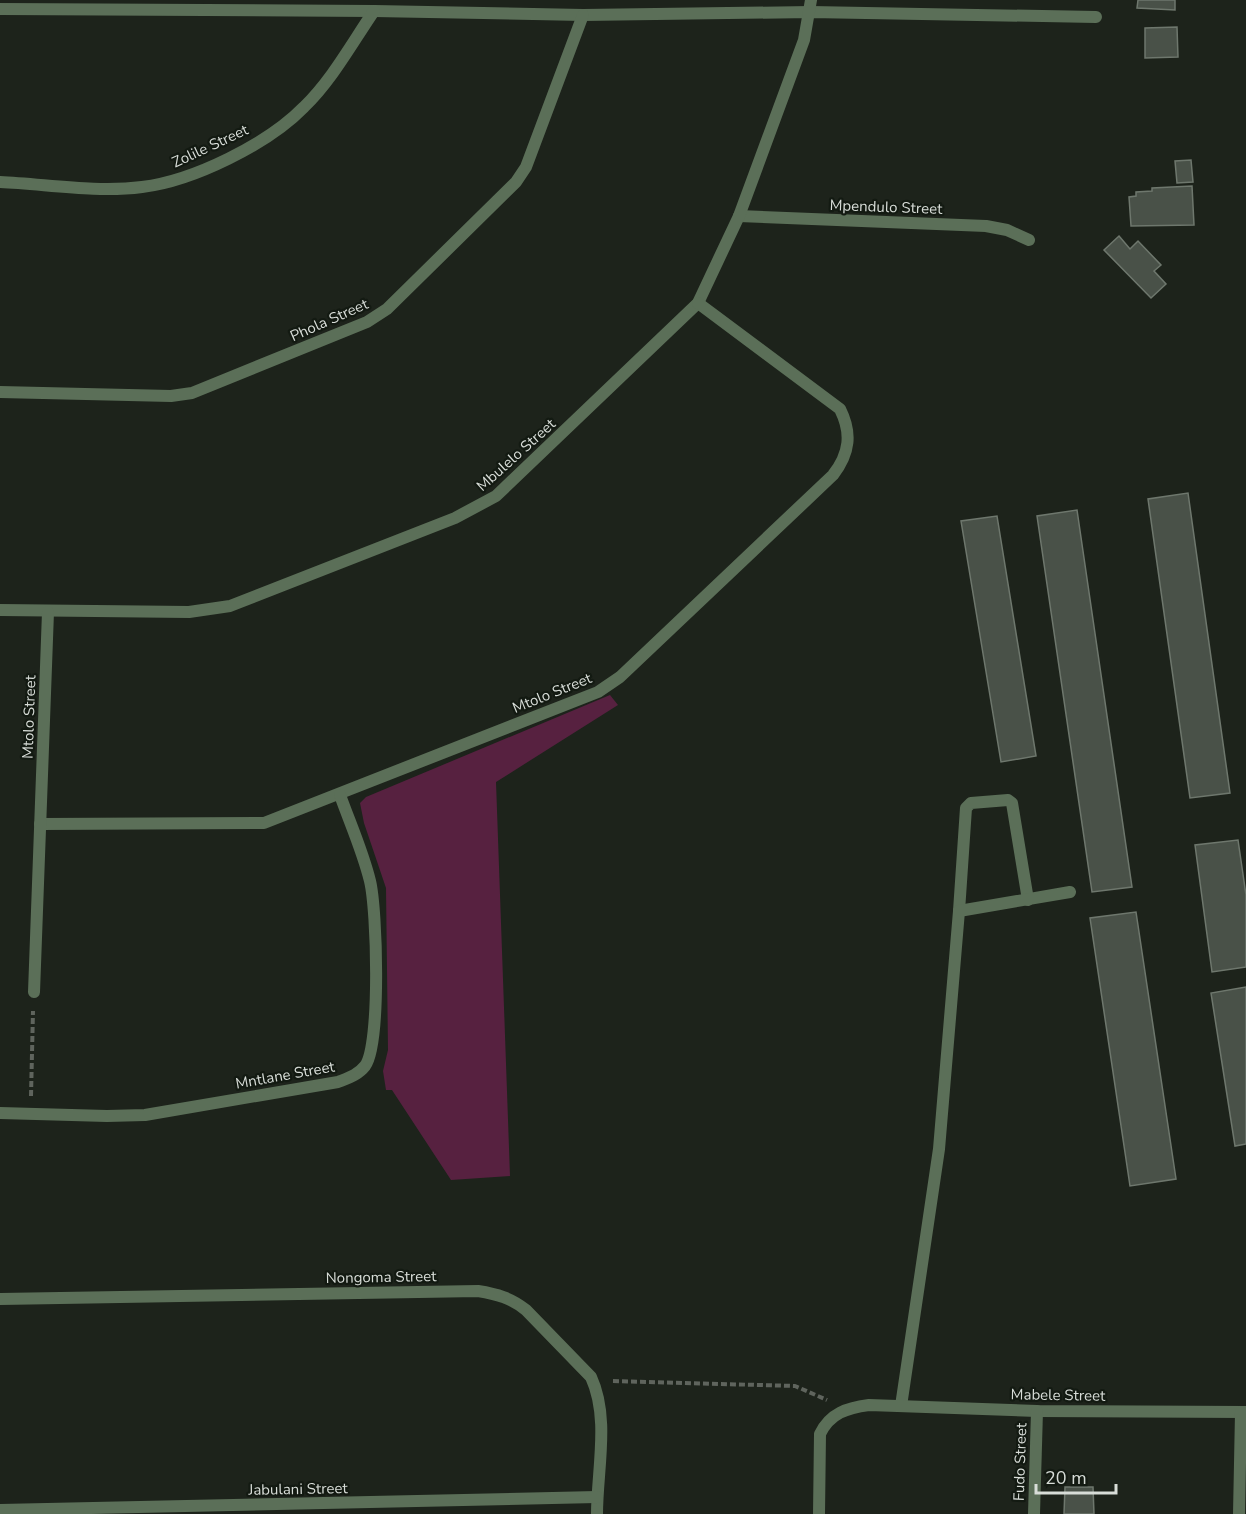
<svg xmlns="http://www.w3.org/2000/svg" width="1246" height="1514" font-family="'Nunito Sans',sans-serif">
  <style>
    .green { fill: #572140 }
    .building { fill: #495148; stroke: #6e776d; stroke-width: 1.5 }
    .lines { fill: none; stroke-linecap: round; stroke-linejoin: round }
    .path { stroke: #5f645d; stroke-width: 4; stroke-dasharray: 6 3; stroke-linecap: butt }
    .service { stroke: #5b6f58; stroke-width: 12 }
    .minor { stroke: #5b6f58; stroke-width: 12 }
    .labels { text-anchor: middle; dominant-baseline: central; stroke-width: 4.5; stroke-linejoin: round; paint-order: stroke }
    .street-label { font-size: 15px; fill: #d8ddd8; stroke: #131a12 }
  </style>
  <rect width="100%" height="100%" fill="#1d231b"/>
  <!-- green -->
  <path class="green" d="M610,695L618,705L496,782L510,1176L451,1180L392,1090H386L383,1071L388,1050L386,888L364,823L360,803L366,797Z"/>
  <!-- building -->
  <g class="building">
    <path d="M1138,0H1175V10L1137,8Z"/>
    <path d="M1177,27L1178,57L1145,58V28Z"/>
    <path d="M1191,160L1193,182L1177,183L1175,161Z"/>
    <path d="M1192,186L1194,225L1131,226L1129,197L1136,196V192L1152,191V188Z"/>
    <path d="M1119,236L1130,249L1138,241L1161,265L1154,271L1166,284L1151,298L1104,250Z"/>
    <path d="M1188,493L1230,793L1190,798L1148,499Z"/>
    <path d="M1077,510L1132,887L1092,892L1037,516Z"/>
    <path d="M997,516L1036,756L1001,762L961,521Z"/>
    <path d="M1238,840L1246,895V967L1212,972L1195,845Z"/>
    <path d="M1136,912L1176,1179L1130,1186L1090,918Z"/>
    <path d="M1246,987V1144L1235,1146L1211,993Z"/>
    <path d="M1065,1487H1093L1094,1514H1064Z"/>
  </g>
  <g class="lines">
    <!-- path -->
    <g class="path">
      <path d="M31,1096L33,1011"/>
      <path d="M613,1381L795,1386L827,1400"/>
    </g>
    <!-- service -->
    <g class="service">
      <path d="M959,911L966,808L971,803L1008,800L1012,803L1028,900"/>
      <path d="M901,1406L939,1149L959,911L1070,892"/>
    </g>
    <!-- minor -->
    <g class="minor">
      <path d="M0,9L374,11L583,15L811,12L1096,17"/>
      <path d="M0,182C46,184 96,193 142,187C193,181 268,144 304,107C332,80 352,43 374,11"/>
      <path d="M739,216L986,226L1007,230L1029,240"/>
      <path d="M0,392L171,396L192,393L367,322L387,309L516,182L526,167L583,15"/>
      <path d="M0,610L189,612L230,606L455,518L496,496L698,303L739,216L804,40L811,0"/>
      <path d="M40,824L264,823L598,692L620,677L833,475C850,453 852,433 840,409L698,303"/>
      <path d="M34,992L48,612"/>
      <path d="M0,1113L107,1116L145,1115L338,1082C348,1078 358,1075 365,1066C381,1045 377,910 370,881C363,852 350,823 340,795"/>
      <path d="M0,1299L478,1291C497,1294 511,1298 526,1310L591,1377C610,1418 597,1470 597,1514"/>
      <path d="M0,1510L597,1497"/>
      <path d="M819,1514L820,1434C830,1413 847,1408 869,1405L1037,1411L1246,1412"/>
      <path d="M1034,1514L1037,1411"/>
      <path d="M1239,1514L1241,1412"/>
    </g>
  </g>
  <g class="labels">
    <!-- street labels -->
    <g class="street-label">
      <text transform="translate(210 146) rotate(-25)">Zolile Street</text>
      <text transform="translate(886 207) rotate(2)">Mpendulo Street</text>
      <text transform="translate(329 320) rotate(-24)">Phola Street</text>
      <text transform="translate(516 455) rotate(-42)">Mbulelo Street</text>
      <text transform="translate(552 693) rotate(-22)">Mtolo Street</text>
      <text transform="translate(29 717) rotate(-88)">Mtolo Street</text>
      <text transform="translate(285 1075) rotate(-10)">Mntlane Street</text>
      <text transform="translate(381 1277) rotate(-1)">Nongoma Street</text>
      <text transform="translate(1058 1395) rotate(1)">Mabele Street</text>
      <text transform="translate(1020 1462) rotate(-88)">Fudo Street</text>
      <text transform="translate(298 1489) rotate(-1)">Jabulani Street</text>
    </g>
  </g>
  <!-- scale -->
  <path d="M1036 1484v9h80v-9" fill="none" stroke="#d8ddd8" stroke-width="3"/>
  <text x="1045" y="1484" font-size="18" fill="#d8ddd8" stroke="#131a12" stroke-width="4.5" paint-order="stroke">20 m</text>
</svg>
